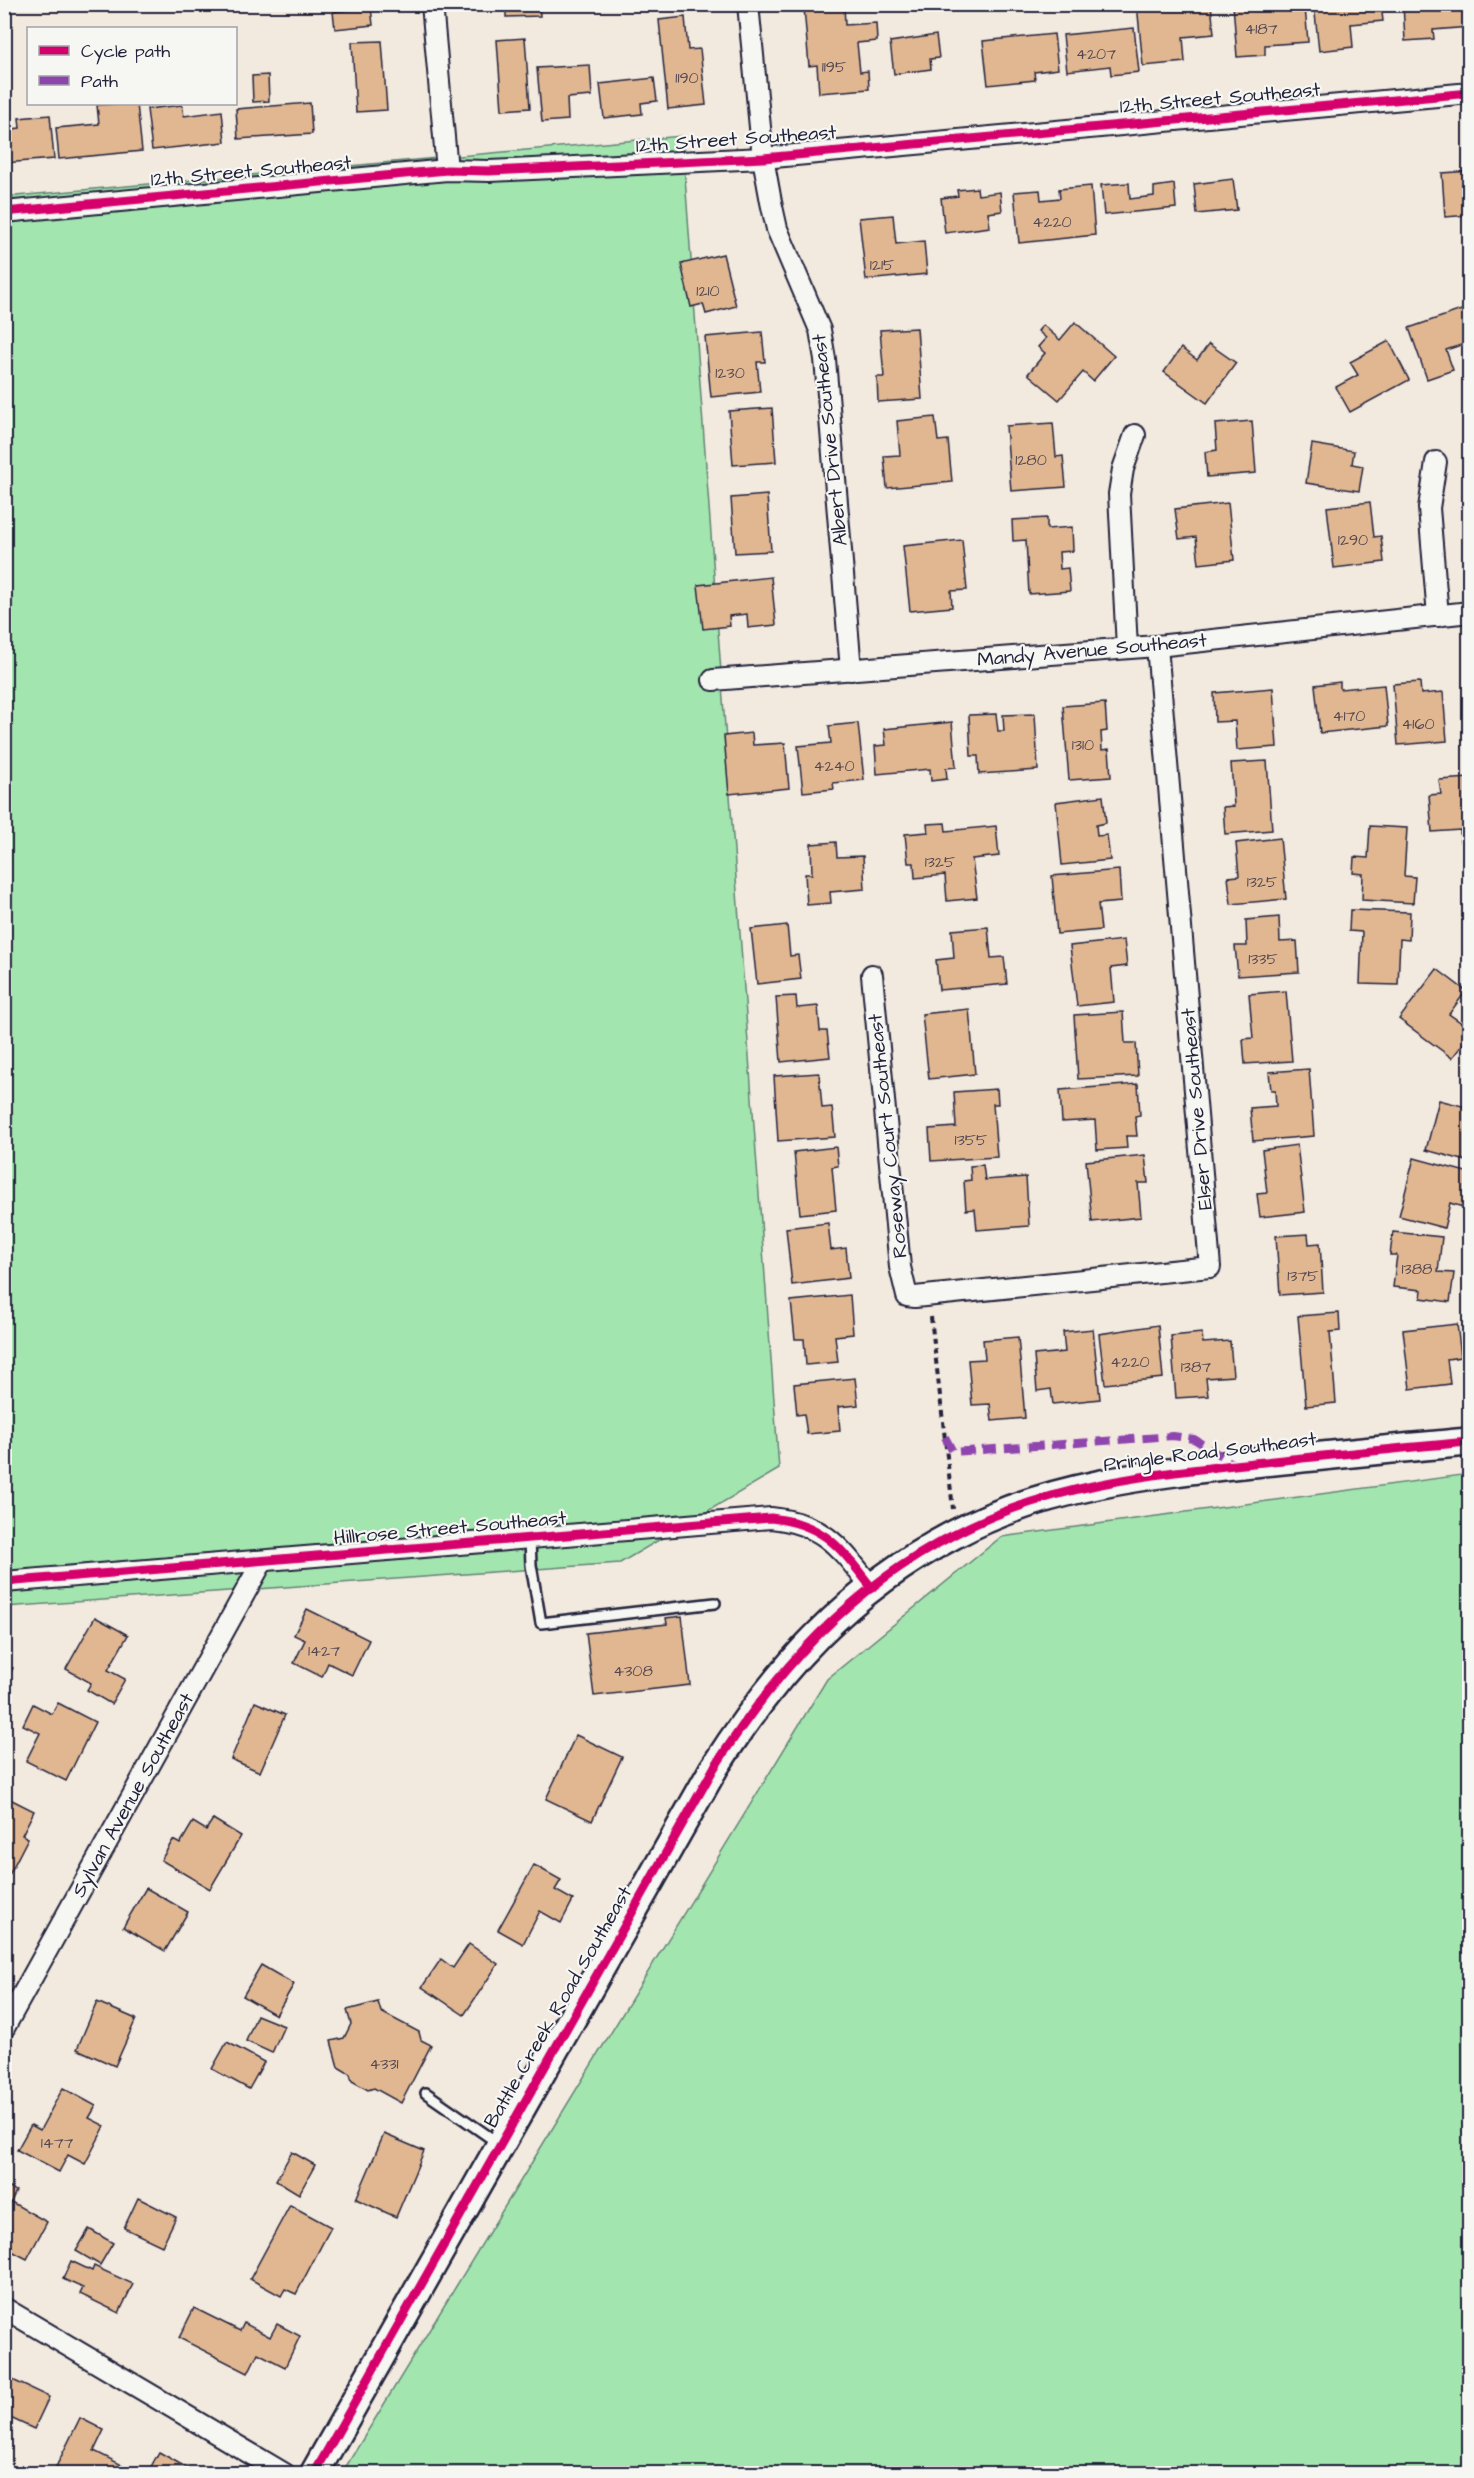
<svg xmlns="http://www.w3.org/2000/svg" width="1474" height="2478" font-family="'Architects Daughter',sans-serif">
  <style>
    .green { fill: #a3e5af; stroke: #628475; stroke-width: 1.5 }
    .building { fill: #e1b792; stroke: #22223b; stroke-width: 1.5 }
    .lines { fill: none; stroke-linecap: round; stroke-linejoin: round }
    .service-casing { stroke: #22223b; stroke-width: 14 }
    .minor-casing { stroke: #22223b; stroke-width: 24 }
    .secondary-casing { stroke: #22223b; stroke-width: 32 }
    .path { stroke: #22223b; stroke-width: 4; stroke-dasharray: 6 4.5; stroke-linecap: butt }
    .service { stroke: #f6f6f2; stroke-width: 9 }
    .minor { stroke: #f6f6f2; stroke-width: 20 }
    .secondary { stroke: #f6f6f2; stroke-width: 27 }
    .quiet { stroke: #8e44ad; stroke-width: 8; stroke-dasharray: 15 8; stroke-linecap: butt }
    .cycleway-casing { stroke: #f6f6f2; stroke-width: 13 }
    .cycleway { stroke: #d6006c; stroke-width: 9 }
    .labels { text-anchor: middle; dominant-baseline: central; stroke-width: 4.5; stroke-linejoin: round; paint-order: stroke }
    .number-label { font-size: 16px; fill: #524751 }
    .street-label { font-size: 20px; fill: #22223b; stroke: #f6f6f2 }
  </style>
  <rect width="100%" height="100%" fill="#f2e9df"/>
  <filter id="ink" filterUnits="userSpaceOnUse"><feTurbulence type="fractalNoise" baseFrequency=".0167" numOctaves="2"/><feDisplacementMap in="SourceGraphic" scale="12" xChannelSelector="R" yChannelSelector="G"/><feConvolveMatrix kernelMatrix="1 2 1 2 8 2 1 2 1" color-interpolation-filters="sRGB"/></filter>
  <g filter="url(#ink)">
    <!-- green -->
    <g class="green">
      <path d="M682,136L779,1469L620,1563L5,1607V197Z"/>
      <path d="M1469,1474V2473H342L827,1679L1001,1537Z"/>
    </g>
    <!-- building -->
    <g class="building">
      <path d="M506,4H539L540,16L506,17Z"/>
      <path d="M1137,4H1165L1166,7L1211,4L1214,34L1183,37L1185,62L1143,66Z"/>
      <path d="M1233,4H1256V11L1305,7L1308,42L1265,45V55L1237,57Z"/>
      <path d="M1314,4H1381L1383,21L1351,24L1353,47L1319,51Z"/>
      <path d="M1403,4H1470V27L1433,30L1434,39L1405,41Z"/>
      <path d="M844,5L845,25L876,23L877,41L857,43L860,72L868,71L869,89L819,93L817,65L809,66L804,8Z"/>
      <path d="M371,7L373,25L335,29L333,12Z"/>
      <path d="M685,17L688,50L700,49L706,105L668,109L659,20Z"/>
      <path d="M1134,28L1139,72L1111,75L1110,66L1067,71L1063,35Z"/>
      <path d="M1054,34L1058,69L1034,72L1035,80L988,85L983,41Z"/>
      <path d="M936,35L939,58L930,59L931,69L894,74L890,42Z"/>
      <path d="M525,38L530,108L502,110L497,40Z"/>
      <path d="M382,41L387,110L356,112L352,42Z"/>
      <path d="M590,65L592,96L567,98L568,120L542,122L537,68Z"/>
      <path d="M268,75L269,101L253,102L252,76Z"/>
      <path d="M654,78L657,101L641,103L642,114L604,118L600,84Z"/>
      <path d="M310,103L312,134L238,139L236,109Z"/>
      <path d="M118,104H137L142,151L59,159L56,128L99,124L97,105Z"/>
      <path d="M182,105L184,116L222,111L225,142L152,150L147,109Z"/>
      <path d="M50,115L54,159L4,163V130L20,128L19,118Z"/>
      <path d="M1470,171V215L1445,217L1442,173Z"/>
      <path d="M1233,179L1237,210L1197,214L1194,184Z"/>
      <path d="M1129,183L1130,199L1154,196V187L1174,184L1176,208L1104,215L1101,185Z"/>
      <path d="M1091,186L1095,235L1019,243L1014,192L1040,190L1041,200L1060,198L1059,189Z"/>
      <path d="M977,188L978,195L1000,192L1002,211L988,213L990,227L945,233L941,198L958,196L957,190Z"/>
      <path d="M893,215L896,244L924,241L927,274L866,280L859,218Z"/>
      <path d="M723,254L736,306L706,314L703,304L691,307L681,264Z"/>
      <path d="M1470,307V342L1446,350L1453,370L1427,379L1409,328Z"/>
      <path d="M1075,322L1114,356L1093,381L1083,372L1059,400L1028,374L1045,353L1038,347L1046,338L1038,331L1043,325L1060,340Z"/>
      <path d="M917,328L922,399L878,402L877,377H884L880,330Z"/>
      <path d="M762,332L765,362H757L760,392L711,397L705,337Z"/>
      <path d="M1389,341L1409,380L1350,412L1336,387L1358,375L1350,362Z"/>
      <path d="M1209,344L1236,363L1207,403L1164,372L1181,348L1197,360Z"/>
      <path d="M772,408L776,462L733,465L729,411Z"/>
      <path d="M935,417L938,441L948,440L952,482L887,488L884,456L900,455L897,421Z"/>
      <path d="M1252,421L1256,473L1207,477L1205,452L1217,450L1215,424Z"/>
      <path d="M1053,423L1056,457L1063,456L1066,487L1011,491L1006,426Z"/>
      <path d="M1312,444L1354,451L1352,464L1363,466L1359,491L1306,483Z"/>
      <path d="M767,495L771,551L735,553L731,498Z"/>
      <path d="M1370,502L1374,537L1381,536L1384,562L1334,568L1327,507Z"/>
      <path d="M1228,503L1234,560L1199,564L1196,537L1179,539L1175,509Z"/>
      <path d="M1047,518V529L1072,527L1073,551L1059,552L1060,569L1068,568L1070,591L1029,594L1026,540L1013,541L1012,520Z"/>
      <path d="M962,540L967,590L951,591L952,607L910,611L903,546Z"/>
      <path d="M771,577L776,625L748,628L747,614L729,616L730,626L703,629L698,585Z"/>
      <path d="M1340,682V689L1384,685L1388,726L1320,733L1315,685Z"/>
      <path d="M1420,682L1421,694L1443,692L1447,741L1398,745L1393,684Z"/>
      <path d="M1273,688L1277,747L1237,750L1235,721L1215,722L1214,693Z"/>
      <path d="M1105,703L1107,731L1101,732L1102,750L1109,749L1111,777L1069,780L1063,706Z"/>
      <path d="M996,714L998,731H1004L1003,715L1035,714L1038,770L979,774L978,756H971L969,715Z"/>
      <path d="M952,722L956,767L946,768L947,779L931,781L930,769L877,774L875,746L886,745L884,729Z"/>
      <path d="M858,723L864,780L833,783L834,789L803,792L798,746L831,743L829,726Z"/>
      <path d="M752,733L753,745L785,743L789,788L729,794L724,736Z"/>
      <path d="M1267,761L1272,830L1225,834L1223,807L1234,806L1231,763Z"/>
      <path d="M1470,778V841L1461,842L1460,830L1432,832L1429,795L1441,794L1439,780Z"/>
      <path d="M1103,796L1106,823L1096,825L1097,836L1107,835L1110,860L1062,865L1056,802Z"/>
      <path d="M945,823L946,831L996,826L999,856L972,859L977,898L947,901L945,875L915,878L914,863H908L905,834L928,832L927,824Z"/>
      <path d="M1370,826L1407,828L1404,876L1415,877L1413,903L1362,900L1363,874L1353,873L1354,857L1368,858Z"/>
      <path d="M1280,838L1286,899L1231,904L1228,877L1239,876L1236,843Z"/>
      <path d="M836,842L837,857L863,856L865,889L830,892L831,903L807,905L805,874H812L811,844Z"/>
      <path d="M1119,870L1121,902L1098,904L1101,930L1057,934L1052,876Z"/>
      <path d="M1350,910L1410,912L1409,940L1400,939L1398,985L1360,984L1362,932L1349,931Z"/>
      <path d="M1279,917L1280,942L1297,941L1299,972L1238,976L1235,946H1247L1246,920Z"/>
      <path d="M787,925L790,956L798,955L801,979L757,984L751,929Z"/>
      <path d="M988,927L991,958L1004,957L1007,984L939,990L936,960L954,958L952,930Z"/>
      <path d="M1124,940L1127,966L1111,968L1114,1002L1077,1006L1070,946Z"/>
      <path d="M1437,969L1466,991L1449,1014L1470,1029V1035L1452,1058L1399,1019Z"/>
      <path d="M1286,991L1292,1061L1245,1064L1243,1039L1253,1038L1249,994Z"/>
      <path d="M796,996L797,1008L818,1006L820,1031H827L830,1057L781,1062L776,997Z"/>
      <path d="M969,1009L975,1074L929,1079L922,1014Z"/>
      <path d="M1123,1012L1125,1043H1136L1138,1076L1078,1079L1074,1015Z"/>
      <path d="M1309,1069L1314,1136L1253,1141L1250,1108L1276,1106L1275,1090H1271L1269,1072Z"/>
      <path d="M819,1073L822,1108L832,1107L835,1137L778,1141L774,1076Z"/>
      <path d="M1138,1084L1140,1115L1135,1116L1137,1136H1126L1127,1148L1097,1150L1095,1120L1062,1122L1060,1090Z"/>
      <path d="M997,1089L998,1104H993L997,1157L931,1161L929,1129L956,1127L954,1092Z"/>
      <path d="M1439,1100L1470,1108V1162L1426,1150Z"/>
      <path d="M1297,1145L1305,1212L1260,1217L1257,1194L1267,1193L1262,1150Z"/>
      <path d="M836,1147L838,1166L832,1167L836,1210L800,1214L794,1152Z"/>
      <path d="M1145,1155L1148,1183H1138L1141,1217L1092,1222L1086,1161Z"/>
      <path d="M1414,1158L1470,1173V1194L1466,1208L1450,1203L1444,1228L1399,1216Z"/>
      <path d="M983,1165L985,1180L1026,1177L1029,1226L977,1230L975,1209L966,1210L964,1181L971,1180L970,1166Z"/>
      <path d="M828,1223L831,1250L846,1248L849,1278L792,1285L786,1228Z"/>
      <path d="M1393,1232L1442,1237L1438,1272L1454,1273L1450,1302L1421,1298L1422,1290L1393,1287L1397,1255H1390Z"/>
      <path d="M1308,1234L1309,1244L1320,1243L1323,1292L1280,1295L1276,1236Z"/>
      <path d="M850,1295L853,1334L835,1336L838,1362L806,1365L804,1339H795L791,1301Z"/>
      <path d="M1339,1313L1340,1331L1330,1332L1336,1403L1306,1406L1298,1316Z"/>
      <path d="M1457,1324L1461,1357L1447,1359L1450,1384L1410,1389L1403,1330Z"/>
      <path d="M1158,1325L1163,1378L1105,1384L1099,1334Z"/>
      <path d="M1093,1329L1100,1399L1053,1404L1051,1389L1037,1391L1034,1355L1065,1352L1063,1332Z"/>
      <path d="M1202,1333L1203,1343L1230,1341L1233,1376L1206,1378L1208,1396L1176,1398L1171,1336Z"/>
      <path d="M1018,1337L1025,1418L992,1421L990,1404L972,1405L968,1360L985,1359L983,1340Z"/>
      <path d="M855,1378L858,1405L838,1407L840,1431L807,1434L804,1414L797,1415L794,1384Z"/>
      <path d="M307,1609L369,1640L352,1675L328,1663L322,1677L294,1663L305,1640L294,1635Z"/>
      <path d="M682,1616L690,1685L594,1696L586,1633L667,1624L666,1618Z"/>
      <path d="M95,1617L128,1635L108,1670L125,1679L111,1704L87,1690L91,1683L66,1669Z"/>
      <path d="M4,1664L13,1668L4,1684Z"/>
      <path d="M255,1702L285,1715L260,1772L231,1759Z"/>
      <path d="M58,1703L95,1722L66,1781L26,1761L40,1733L23,1725L33,1704L52,1714Z"/>
      <path d="M576,1735L622,1757L592,1821L546,1799Z"/>
      <path d="M4,1796L34,1811L22,1835L28,1838L9,1875L4,1873Z"/>
      <path d="M213,1819L241,1836L210,1889L161,1860L173,1840L180,1844L193,1822L206,1830Z"/>
      <path d="M534,1865L561,1880L555,1890L573,1900L561,1923L540,1911L523,1944L498,1930Z"/>
      <path d="M146,1888L188,1912L165,1951L123,1927Z"/>
      <path d="M469,1944L498,1964L464,2015L422,1987L441,1959L453,1968Z"/>
      <path d="M261,1965L294,1984L276,2015L243,1996Z"/>
      <path d="M97,2002L136,2019L115,2066L77,2049Z"/>
      <path d="M378,2002L381,2012L419,2032L421,2040L431,2045L401,2103L374,2088L368,2090L352,2081L350,2074L338,2067L331,2041L344,2038L351,2024L347,2010Z"/>
      <path d="M257,2015L284,2026L272,2053L246,2041Z"/>
      <path d="M227,2042L264,2062L249,2089L212,2069Z"/>
      <path d="M63,2088L96,2106L89,2118L105,2126L85,2164L68,2155L59,2172L17,2150L31,2125L40,2130Z"/>
      <path d="M384,2134L424,2151L396,2217L356,2199Z"/>
      <path d="M292,2152L315,2165L299,2194L276,2180Z"/>
      <path d="M4,2185L16,2191L11,2202L47,2222L27,2259L4,2247Z"/>
      <path d="M138,2198L176,2217L162,2246L124,2228Z"/>
      <path d="M290,2205L331,2227L296,2294L285,2289L281,2296L250,2279Z"/>
      <path d="M89,2229L113,2243L100,2265L76,2251Z"/>
      <path d="M71,2261L92,2271L94,2266L133,2284L119,2313L80,2294L83,2288L63,2279Z"/>
      <path d="M194,2308L240,2331L244,2323L270,2337L277,2324L300,2336L285,2367L258,2353L248,2373L179,2338Z"/>
      <path d="M4,2376L49,2397L34,2429L4,2415Z"/>
      <path d="M80,2418L104,2430L94,2451L122,2465L117,2474H70L56,2467Z"/>
      <path d="M159,2452L198,2474H147Z"/>
    </g>
    <g class="lines">
      <defs>
        <g id="service">
          <path d="M530,1539L531,1565L541,1623L715,1603"/>
          <path d="M426,2093L498,2143"/>
        </g>
        <g id="minor">
          <path d="M432,4L447,170"/>
          <path d="M748,4L763,158L771,202L777,229L820,330L825,359L851,670"/>
          <path d="M4,212L447,170L489,171L763,158L1470,93"/>
          <path d="M1436,462L1429,508L1438,616"/>
          <path d="M1127,648L1119,494L1123,469L1135,435"/>
          <path d="M713,680L1157,646L1470,612"/>
          <path d="M872,975L900,1267L907,1296L915,1297L1210,1267L1157,646"/>
          <path d="M4,1582L771,1518C826,1524 840,1548 872,1588"/>
          <path d="M4,2028L262,1562"/>
          <path d="M4,2308L285,2474"/>
        </g>
        <path id="secondary" d="M314,2474L714,1768C778,1668 848,1590 955,1534C1047,1485 1151,1474 1253,1463C1325,1456 1397,1448 1470,1442"/>
      </defs>
      <!-- service casing -->
      <use href="#service" class="service-casing"/>
      <!-- minor casing -->
      <use href="#minor" class="minor-casing"/>
      <!-- secondary casing -->
      <use href="#secondary" class="secondary-casing"/>
      <!-- path -->
      <path class="path" d="M931,1317L953,1509"/>
      <!-- service -->
      <use href="#service" class="service"/>
      <!-- minor -->
      <use href="#minor" class="minor"/>
      <!-- secondary -->
      <use href="#secondary" class="secondary"/>
      <!-- quiet -->
      <path class="quiet" d="M945,1437L953,1452L1173,1436L1194,1439L1234,1464"/>
      <defs>
        <g id="cycleway">
          <path d="M4,212L447,170L489,171L763,158L1470,93"/>
          <path d="M4,1582L771,1518C826,1524 840,1548 872,1588"/>
          <path d="M314,2474L714,1768C778,1668 848,1590 955,1534C1047,1485 1151,1474 1253,1463C1325,1456 1397,1448 1470,1442"/>
        </g>
      </defs>
      <!-- cycleway casing -->
      <use href="#cycleway" class="cycleway-casing"/>
      <!-- cycleway -->
      <use href="#cycleway" class="cycleway"/>
    </g>
  </g>
  <g class="labels">
    <!-- number labels -->
    <g class="number-label">
      <text x="1261" y="29">4187</text>
      <text x="1096" y="54">4207</text>
      <text x="834" y="67">1195</text>
      <text x="687" y="78">1190</text>
      <text x="1052" y="222">4220</text>
      <text x="882" y="265">1215</text>
      <text x="708" y="291">1210</text>
      <text x="730" y="373">1230</text>
      <text x="1031" y="460">1280</text>
      <text x="1353" y="540">1290</text>
      <text x="1349" y="716">4170</text>
      <text x="1418" y="724">4160</text>
      <text x="1083" y="745">1310</text>
      <text x="834" y="766">4240</text>
      <text x="940" y="862">1325</text>
      <text x="1262" y="882">1325</text>
      <text x="1263" y="959">1335</text>
      <text x="971" y="1140">1355</text>
      <text x="1417" y="1269">1388</text>
      <text x="1303" y="1276">1375</text>
      <text x="1130" y="1362">4220</text>
      <text x="1196" y="1367">1387</text>
      <text x="324" y="1651">1427</text>
      <text x="633" y="1671">4308</text>
      <text x="384" y="2064">4331</text>
      <text x="57" y="2143">1477</text>
    </g>
    <!-- street labels -->
    <g class="street-label">
      <text transform="translate(1220 98) rotate(-5)">12th Street Southeast</text>
      <text transform="translate(736 139) rotate(-4)">12th Street Southeast</text>
      <text transform="translate(251 171) rotate(-5)">12th Street Southeast</text>
      <text transform="translate(830 440) rotate(-96)">Albert Drive Southeast</text>
      <text transform="translate(1092 650) rotate(-5)">Mandy Avenue Southeast</text>
      <text transform="translate(1197 1109) rotate(-95)">Elser Drive Southeast</text>
      <text transform="translate(888 1136) rotate(-96)">Roseway Court Southeast</text>
      <text transform="translate(1210 1452) rotate(-7)">Pringle Road Southeast</text>
      <text transform="translate(450 1528) rotate(-5)">Hillrose Street Southeast</text>
      <text transform="translate(133 1795) rotate(-61)">Sylvan Avenue Southeast</text>
      <text transform="translate(558 2007) rotate(-60)">Battle Creek Road Southeast</text>
    </g>
  </g>
  <!-- margin -->
  <rect width="1474" height="2478" fill="none" stroke="#f6f6f2" stroke-width="24"/>
  <rect x="12" y="12" width="1450" height="2454" fill="none" stroke="#22223b" stroke-width="2" filter="url(#ink)"/>
  <!-- legend -->
  <rect x="27" y="27" width="210" height="78" fill="#f6f6f2" stroke="#a1a1a9" stroke-width="1.5"/>
  <rect x="39" y="46" width="30" height="9" fill="#d6006c" stroke="#a1a1a9" stroke-width="1.5"/>
  <text x="81" y="57" font-size="18" fill="#22223b">Cycle path</text>
  <rect x="39" y="76" width="30" height="9" fill="#8e44ad" stroke="#a1a1a9" stroke-width="1.5"/>
  <text x="81" y="87" font-size="18" fill="#22223b">Path</text>
</svg>
